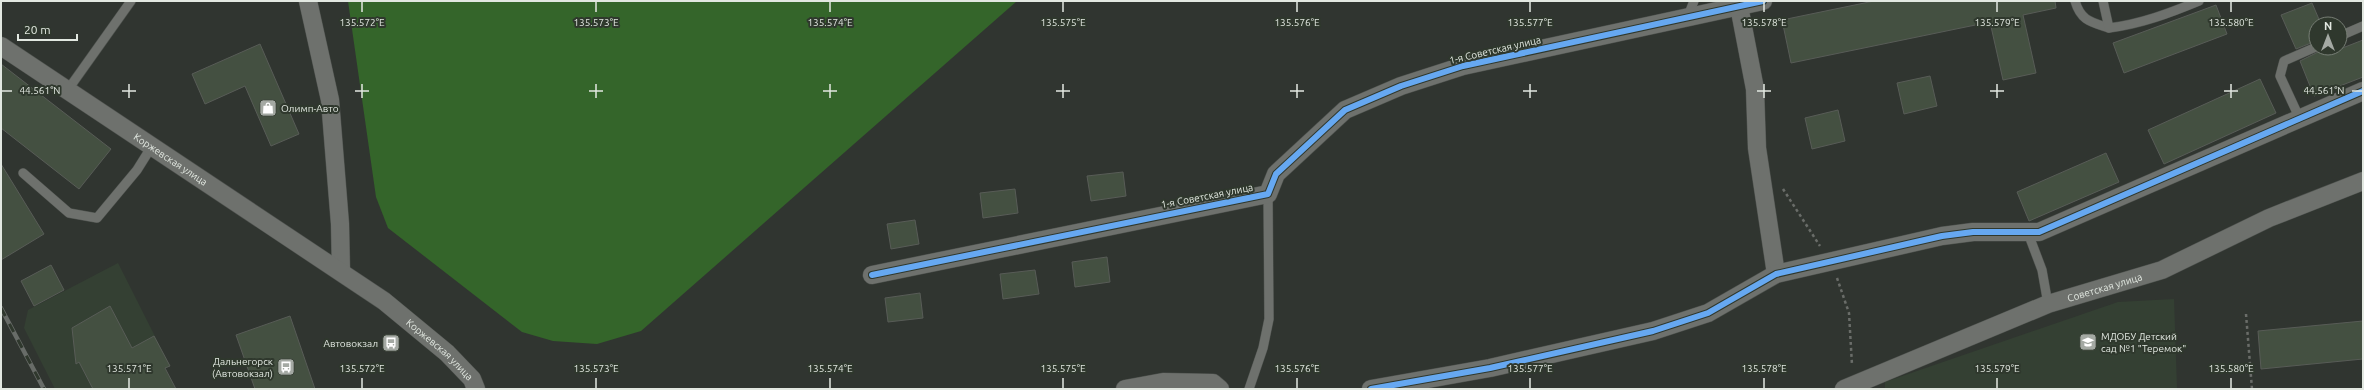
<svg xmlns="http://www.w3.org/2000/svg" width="2364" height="390" font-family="Ubuntu,sans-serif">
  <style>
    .built { fill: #344033 }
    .forest { fill: #34652a }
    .building { fill: #445041; stroke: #585c57 }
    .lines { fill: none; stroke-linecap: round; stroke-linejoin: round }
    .lane-casing { stroke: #4d514d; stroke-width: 10 }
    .street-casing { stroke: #4d514d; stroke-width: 19 }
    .path { stroke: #6a6d69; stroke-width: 2.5; stroke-dasharray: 3 3; stroke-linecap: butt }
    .lane { stroke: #6e716d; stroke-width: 9 }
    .street { stroke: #6e716d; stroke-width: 18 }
    .rail-casing { stroke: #686c68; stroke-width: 4.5 }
    .rail { stroke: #2f382d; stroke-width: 3; stroke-dasharray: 9; stroke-linecap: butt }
    .cycleway-casing { stroke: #2f382d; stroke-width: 8 }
    .cycleway { stroke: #66a8f1; stroke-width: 6 }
    .ticks { fill: none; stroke: #e2e8e1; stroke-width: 1.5 }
    .labels { text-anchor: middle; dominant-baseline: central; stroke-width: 4; stroke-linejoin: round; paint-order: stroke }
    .street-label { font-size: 10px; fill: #e2e8e1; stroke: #2f382d }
    .poi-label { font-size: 10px; fill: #e2e8e1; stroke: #2f382d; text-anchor: start }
    .ticks-label { font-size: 10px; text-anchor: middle; fill: #e2e8e1; stroke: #2f382d; stroke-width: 4; stroke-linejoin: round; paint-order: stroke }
  </style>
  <rect width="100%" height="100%" fill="#303530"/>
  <!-- built -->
  <g class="built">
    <path d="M118,263L170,366L148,377L154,389H55L24,328L28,310Z"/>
    <path d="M2174,299L2177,389H1885V382L2118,302Z"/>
  </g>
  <!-- forest -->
  <path class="forest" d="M348,1H1017L641,331L597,344L553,341L522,332L388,228L376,197Z"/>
  <!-- building -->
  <g class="building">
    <path d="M1874,1H2055L2056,8L2023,15L2036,73L2003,80L1990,22L1791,63L1782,20Z"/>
    <path d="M2312,3L2321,24H2316V41L2296,49L2281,15Z"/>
    <path d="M2216,5L2227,34L2124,73L2113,43Z"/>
    <path d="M2363,40V77L2314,96L2300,61L2318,52L2322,48H2331L2332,52Z"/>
    <path d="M260,44L299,134L271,146L245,86L205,104L192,74Z"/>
    <path d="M1,64L111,149L79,189L1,128Z"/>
    <path d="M1930,76L1937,106L1904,114L1897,83Z"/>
    <path d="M2260,79L2276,113L2164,164L2148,130Z"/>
    <path d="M1838,110L1845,141L1812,149L1805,118Z"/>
    <path d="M2106,153L2119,182L2029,221L2017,192Z"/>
    <path d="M1,164L44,234L1,260Z"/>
    <path d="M1123,172L1126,196L1091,201L1087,176Z"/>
    <path d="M1015,189L1018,213L983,218L980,193Z"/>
    <path d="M915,220L919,244L891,249L887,224Z"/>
    <path d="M1107,257L1110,282L1075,287L1072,262Z"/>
    <path d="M51,265L64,290L34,306L21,281Z"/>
    <path d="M1035,270L1039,294L1003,299L1000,274Z"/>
    <path d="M920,293L923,318L888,322L885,298Z"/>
    <path d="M110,306L132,348L154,336L170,366L165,368L176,389H93L79,362L76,364L72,328Z"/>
    <path d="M290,316L315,389H255L236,335Z"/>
    <path d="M2363,321V359L2261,369L2258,331Z"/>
  </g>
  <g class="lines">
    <defs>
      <g id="lane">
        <path d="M2075,1C2081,21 2091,22 2109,28"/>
        <path d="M2103,1L2109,28C2141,24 2170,13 2199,1"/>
        <path d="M1688,16L1694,1"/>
        <path d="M2340,36L2363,26"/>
        <path d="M67,91L131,1"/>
        <path d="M2299,117L2280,76L2284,61L2316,47"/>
        <path d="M23,173L69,213L97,218L137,170L152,146"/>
        <path d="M2028,233L2042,270L2048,304"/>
        <path d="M1249,389L1263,348L1269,319L1268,194"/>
      </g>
      <g id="street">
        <path d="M308,1L330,100L340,224L341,271"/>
        <path d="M1739,6L1755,89L1757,148L1776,274"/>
        <path id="s1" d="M1,46L384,301L447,353L472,379L476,389"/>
        <path d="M872,275L1268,194L1276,174L1345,110L1401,86L1463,66L1763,1"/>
        <path d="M1125,389L1163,382L1213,383L1220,389"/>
        <path d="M1371,389L1490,368L1653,331L1708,313L1776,274L1942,236L1973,232H2039L2363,91"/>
        <path id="s2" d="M1844,389L2048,304L2162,270L2269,218L2363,181"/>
      </g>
    </defs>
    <!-- lane casing -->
    <use href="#lane" class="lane-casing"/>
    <!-- street casing -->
    <use href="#street" class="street-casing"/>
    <!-- path -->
    <g class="path">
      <path d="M1783,189L1820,246"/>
      <path d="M1837,278L1849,313L1852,365"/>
      <path d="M2246,314L2252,389"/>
    </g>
    <!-- lane -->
    <use href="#lane" class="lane"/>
    <!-- street -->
    <use href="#street" class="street"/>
    <defs>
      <path id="rail" d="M1,308L44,389"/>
    </defs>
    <!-- rail casing -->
    <use href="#rail" class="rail-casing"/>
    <!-- rail -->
    <use href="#rail" class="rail"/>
    <defs>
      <g id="cycleway">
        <path d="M872,275L1268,194L1276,174L1345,110L1401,86L1463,66L1763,1"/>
        <path d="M1371,389L1490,368L1653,331L1708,313L1776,274L1942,236L1973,232H2039L2363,91"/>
      </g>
    </defs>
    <!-- cycleway casing -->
    <use href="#cycleway" class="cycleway-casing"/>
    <!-- cycleway -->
    <use href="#cycleway" class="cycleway"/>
  </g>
  <!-- ticks -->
  <path class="ticks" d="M362,2V12M596,2V12M830,2V12M1063,2V12M1297,2V12M1530,2V12M1764,2V12M1997,2V12M2231,2V12M129,84V98M362,84V98M596,84V98M830,84V98M1063,84V98M1297,84V98M1530,84V98M1764,84V98M1997,84V98M2231,84V98M2,91H12M122,91H136M355,91H369M589,91H603M823,91H837M1056,91H1070M1290,91H1304M1523,91H1537M1757,91H1771M1990,91H2004M2224,91H2238M2352,91H2362M129,378V388M362,378V388M596,378V388M830,378V388M1063,378V388M1297,378V388M1530,378V388M1764,378V388M1997,378V388M2231,378V388"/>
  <!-- icons -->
  <defs>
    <symbol id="shop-square" viewBox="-11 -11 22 22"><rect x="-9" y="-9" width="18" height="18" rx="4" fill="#a4a9a3" stroke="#2f382d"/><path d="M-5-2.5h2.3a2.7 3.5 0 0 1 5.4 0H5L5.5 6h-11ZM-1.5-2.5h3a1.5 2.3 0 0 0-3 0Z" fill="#fff"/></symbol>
    <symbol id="school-square" viewBox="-11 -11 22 22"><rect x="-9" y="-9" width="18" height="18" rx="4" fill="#a4a9a3" stroke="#2f382d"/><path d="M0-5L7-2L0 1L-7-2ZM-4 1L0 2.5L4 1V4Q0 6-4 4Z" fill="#fff"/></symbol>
    <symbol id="bus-square" viewBox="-11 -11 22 22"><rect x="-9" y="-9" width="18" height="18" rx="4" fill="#a4a9a3" stroke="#2f382d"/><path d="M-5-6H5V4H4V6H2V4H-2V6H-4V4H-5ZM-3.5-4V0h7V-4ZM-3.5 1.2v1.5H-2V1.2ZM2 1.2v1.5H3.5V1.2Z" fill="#fff"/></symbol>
  </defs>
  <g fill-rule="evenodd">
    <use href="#shop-square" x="258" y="98" width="20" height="20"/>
    <use href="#school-square" x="2078" y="332" width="20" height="20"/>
    <use href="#bus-square" x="381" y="333" width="20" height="20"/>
    <use href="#bus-square" x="276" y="357" width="20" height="20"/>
  </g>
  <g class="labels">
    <!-- street labels -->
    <g class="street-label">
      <text transform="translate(1495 50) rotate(-13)">1-я Советская улица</text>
      <text stroke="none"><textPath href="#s1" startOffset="204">Коржевская улица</textPath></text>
      <text transform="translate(1207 196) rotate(-11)">1-я Советская улица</text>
      <text stroke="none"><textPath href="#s2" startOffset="280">Советская улица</textPath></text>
      <text stroke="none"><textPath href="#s1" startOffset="534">Коржевская улица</textPath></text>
    </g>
    <!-- poi labels -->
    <g class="poi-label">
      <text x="281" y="108">Олимп-Авто</text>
      <text x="2101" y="336">МДОБУ Детский<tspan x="2101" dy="12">сад №1 "Теремок"</tspan></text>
      <text x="378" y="343" text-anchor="end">Автовокзал</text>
      <text x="273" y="361" text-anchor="end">Дальнегорск<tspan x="273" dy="12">(Автовокзал)</tspan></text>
    </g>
  </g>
  <g class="ticks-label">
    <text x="362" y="26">135.572°E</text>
    <text x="596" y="26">135.573°E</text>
    <text x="830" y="26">135.574°E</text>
    <text x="1063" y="26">135.575°E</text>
    <text x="1297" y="26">135.576°E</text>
    <text x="1530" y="26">135.577°E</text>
    <text x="1764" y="26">135.578°E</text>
    <text x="1997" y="26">135.579°E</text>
    <text x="2231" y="26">135.580°E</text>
    <text x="40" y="94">44.561°N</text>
    <text x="2324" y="94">44.561°N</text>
    <text x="129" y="372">135.571°E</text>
    <text x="362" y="372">135.572°E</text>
    <text x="596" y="372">135.573°E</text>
    <text x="830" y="372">135.574°E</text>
    <text x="1063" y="372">135.575°E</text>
    <text x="1297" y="372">135.576°E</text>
    <text x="1530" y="372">135.577°E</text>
    <text x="1764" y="372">135.578°E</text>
    <text x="1997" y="372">135.579°E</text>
    <text x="2231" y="372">135.580°E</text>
  </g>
  <!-- border -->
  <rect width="2364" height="390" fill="none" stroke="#e2e8e1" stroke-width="4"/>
  <!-- north arrow -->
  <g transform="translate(2328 36)"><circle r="19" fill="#2f382d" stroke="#777e75"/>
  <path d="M0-3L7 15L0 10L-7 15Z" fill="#a4a9a3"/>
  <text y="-6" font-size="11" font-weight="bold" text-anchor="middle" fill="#e2e8e1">N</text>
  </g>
  <!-- scale -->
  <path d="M18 34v6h59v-6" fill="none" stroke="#e2e8e1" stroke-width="2"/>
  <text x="24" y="34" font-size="12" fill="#e2e8e1" stroke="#2f382d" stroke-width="3" paint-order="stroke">20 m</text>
</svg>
